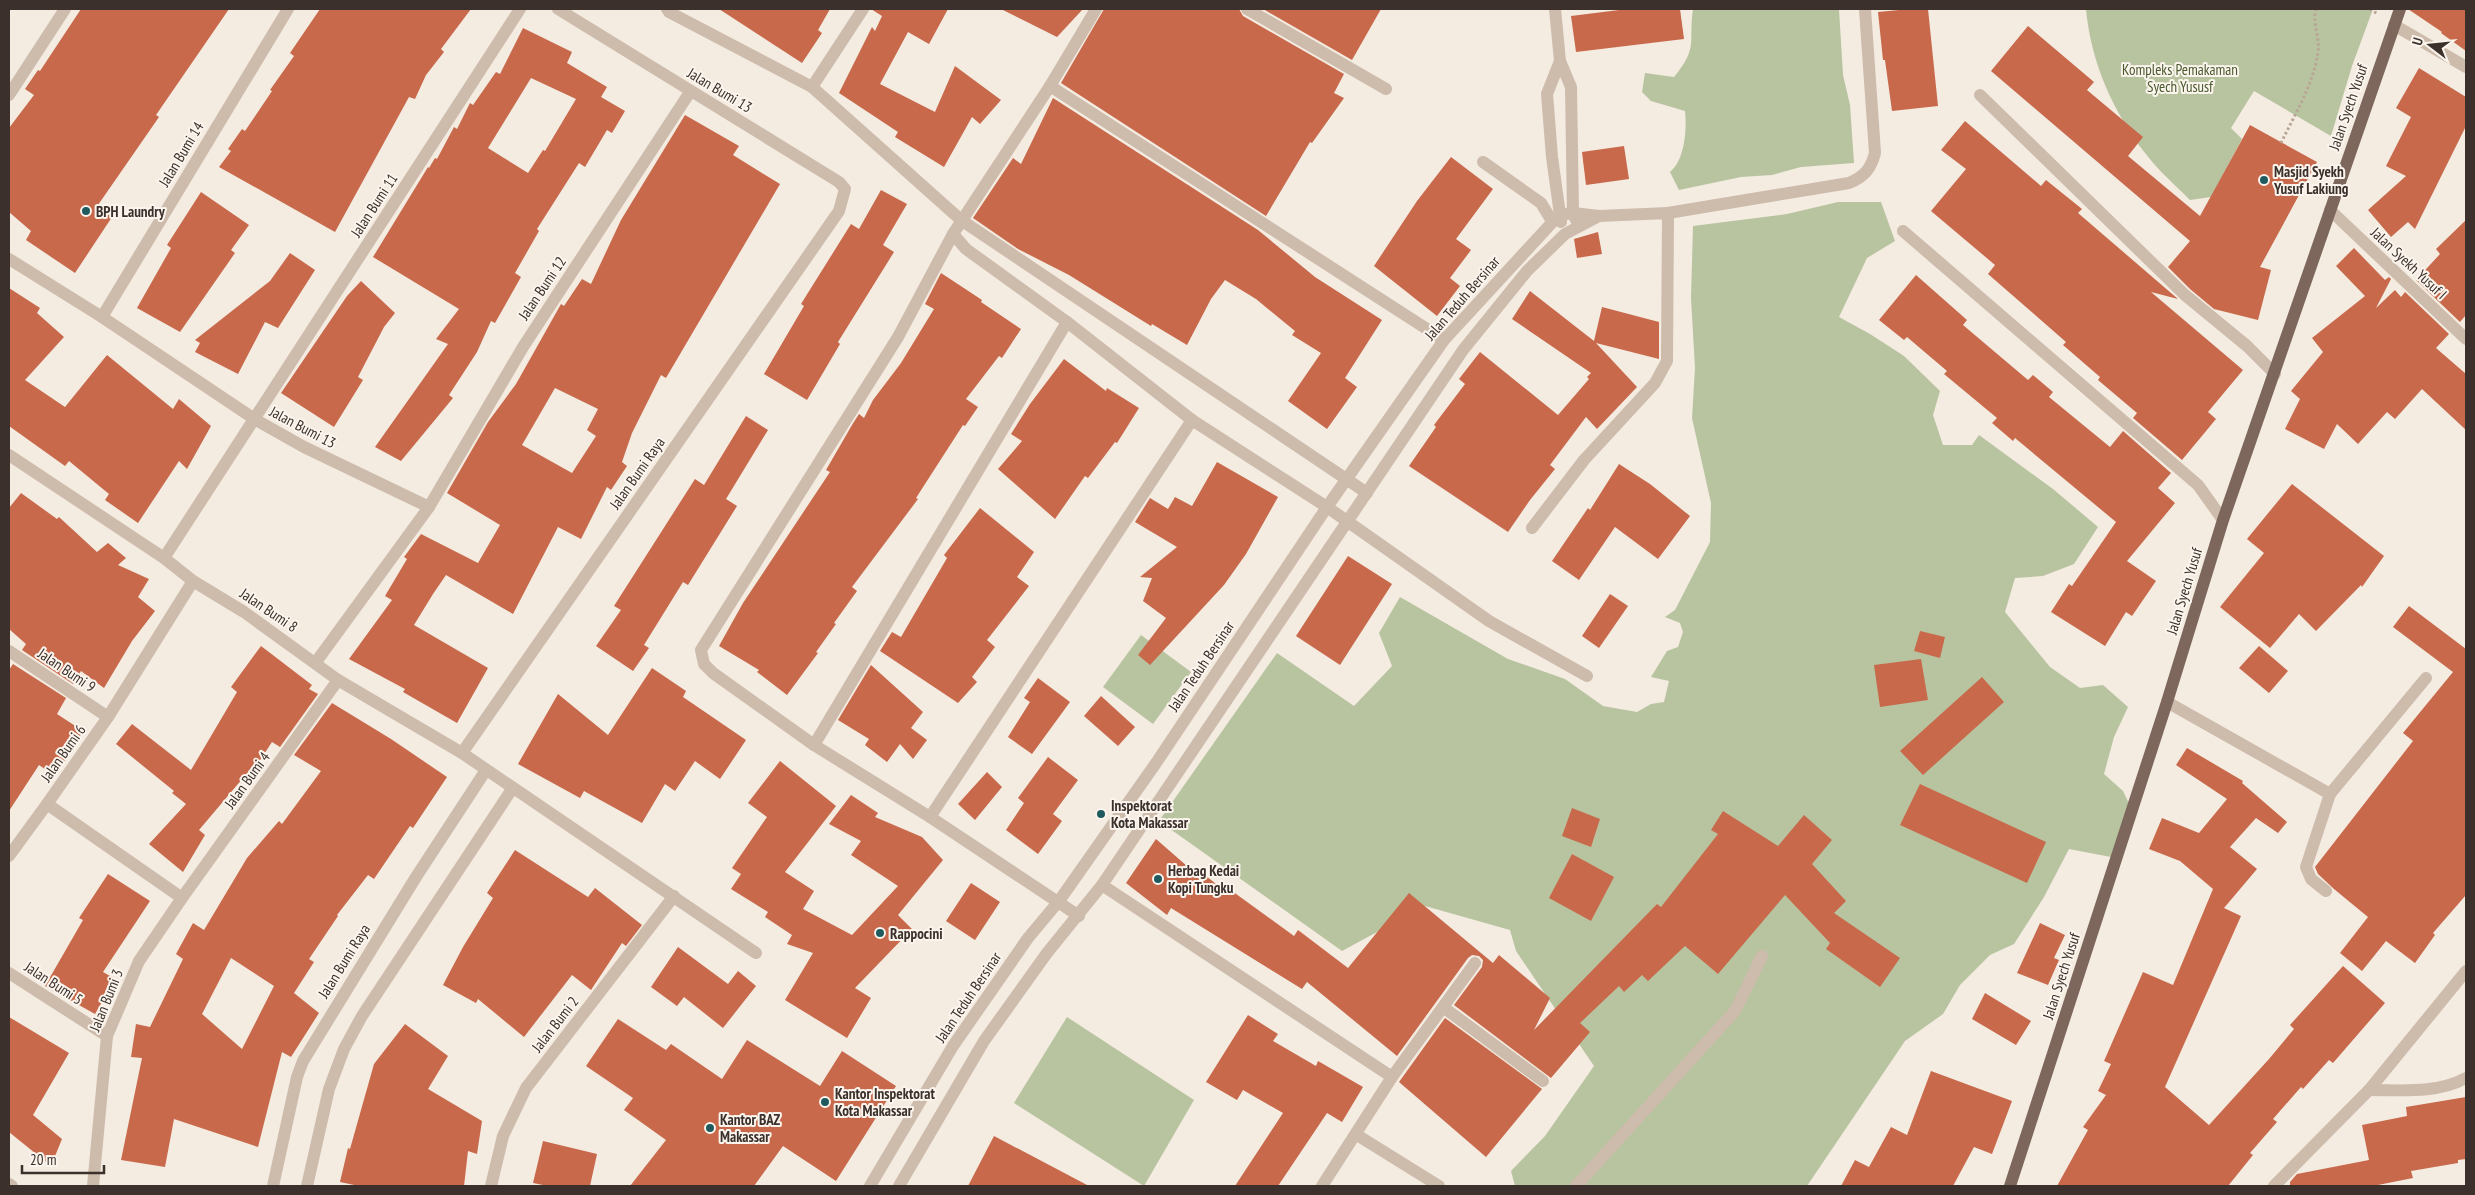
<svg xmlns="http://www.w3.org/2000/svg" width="2475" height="1195" font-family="'PT Sans Narrow',sans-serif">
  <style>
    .green { fill: #b8c4a0 }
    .building { fill: #c8694b; fill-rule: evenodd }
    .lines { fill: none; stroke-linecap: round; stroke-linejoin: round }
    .path { stroke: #b9a596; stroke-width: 3; stroke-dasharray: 2.5 2.5; stroke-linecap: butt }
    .minor { stroke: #cdbbac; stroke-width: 12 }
    .major { stroke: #7d675c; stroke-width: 12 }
    .poi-dot { fill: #1f5a5e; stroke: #fbf5ee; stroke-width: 2 }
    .labels { text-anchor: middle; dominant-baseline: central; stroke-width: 4; stroke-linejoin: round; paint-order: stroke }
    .park-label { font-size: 15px; fill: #4a5a2e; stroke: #fbf5ee }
    .street-label { font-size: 15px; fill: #3b302b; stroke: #fbf5ee }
    .poi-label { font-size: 15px; font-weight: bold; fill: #3b302b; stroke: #fbf5ee; text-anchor: start }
  </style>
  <rect width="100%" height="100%" fill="#f4ebe1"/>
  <!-- green -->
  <g class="green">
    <path d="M1693,9H1839L1843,75L1850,105L1854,163L1801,167L1772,175L1741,177L1679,190L1670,172C1685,160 1687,129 1685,111L1651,101L1642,92L1645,73L1674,77C1699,47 1688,42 1693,9Z"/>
    <path d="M2086,9H2373L2352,66L2331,136L2254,91L2231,128L2242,139L2211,197L2190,200C2175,185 2158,170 2145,153C2112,110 2091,62 2086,9Z"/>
    <path d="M1838,202H1881L1895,241L1867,258L1839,317L1870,334L1904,356L1940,391L1933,415L1943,445H1972L1979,435L2053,489L2098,527L2074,564L2043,576L2015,578L2005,612L2050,667L2080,688L2103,685L2128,707L2114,737L2104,774L2123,791L2135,816L2111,857L2069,849L2044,897L2014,944L1990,955L1960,985L1943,1014L1905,1041L1807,1186H1515L1511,1171L1545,1136L1594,1066L1516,951L1510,930L1425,906L1342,951L1159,821L1277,653L1354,706L1392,666L1379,633L1400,597L1508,659L1565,679L1603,706L1637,712L1651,704L1664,702L1669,681L1651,677L1667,651L1678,647L1683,632L1680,623L1665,617L1675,610L1710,542L1711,503L1692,418L1695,368L1691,298L1693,226L1787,214Z"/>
    <path d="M1141,635L1191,672L1153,724L1103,687Z"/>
    <path d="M1067,1017L1194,1100L1144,1186L1014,1103Z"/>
  </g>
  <!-- building -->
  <g class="building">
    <path d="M81,9H229L156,115L159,117L98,205L114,214L75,273L26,240L31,231L9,212V128L34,95L25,89L38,70L40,71Z"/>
    <path d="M320,9H471L441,49L444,52L426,75L415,99L409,97L335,232L219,167L231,151L228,149L242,129L245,131L272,91L270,90L294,56L290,53Z"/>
    <path d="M719,9H830L818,30L822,33L802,63Z"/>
    <path d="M871,9H948L929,44L908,32L880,84L935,112L955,66L1001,100L980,124L972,117L944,167L895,137L898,132L839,93L872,27L875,31L882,16Z"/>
    <path d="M1001,9H1083L1057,37Z"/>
    <path d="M1104,9H1239L1243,16L1344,74L1334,93L1344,98L1312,143L1310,142L1266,216L1061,83Z"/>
    <path d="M1263,9H1381L1352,60Z"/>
    <path d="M1627,9H1680L1684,39L1576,52L1571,16Z"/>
    <path d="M1909,9H1928L1938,106L1892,111L1885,60H1883L1878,12Z"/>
    <path d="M2408,9H2466V51L2441,33L2442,32Z"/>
    <path d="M2028,26L2094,82L2087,90L2143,137L2128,156L2200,216L2250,125L2317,162L2260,267L2271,270L2258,320L2214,309L2190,289L2168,267L2190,241L1991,71Z"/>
    <path d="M523,28L572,52L567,63L607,87L601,97L625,111L612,133L607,130L585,167L579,163L537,229L539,231L515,273L521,277L495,323L491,321L477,352L449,395L453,398L401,461L375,447L448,344L436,339L459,309L373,257L428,167L429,168L435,158L437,159L454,127L457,129L470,103L473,105L496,72L500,74ZM531,78L576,99L545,151L543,150L528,173L488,148Z"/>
    <path d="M2419,68L2466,97V126L2415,229L2408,222L2391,237L2368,210L2406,176L2386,166L2411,117L2396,108Z"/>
    <path d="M1053,98L1258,230L1315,277L1382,320L1345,378L1357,387L1327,429L1288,401L1321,353L1292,335L1295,331L1256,299L1225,280L1211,299L1187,345L1152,324L1151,326L1069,275L1018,249L973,218L1013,158L1021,164Z"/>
    <path d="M685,115L739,146L733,155L780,184L666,378L661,375L632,433L622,462L627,466L611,490L607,487L581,539L558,527L513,614L446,575L433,594L414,625L488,668L457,723L403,692L405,689L349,659L392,600L385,596L407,559L404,557L421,534L478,563L500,525L447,493L488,422L516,384L561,304L564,306L582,279L591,284L621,220ZM555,388L598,409L587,430L596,436L572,473L522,445Z"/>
    <path d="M1965,121L2041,186L2046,180L2082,209L2078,213L2178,299L2151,292L2243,370L2208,412L2216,419L2182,460L2133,418L2137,413L2098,380L2100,377L2063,345L2066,342L1988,274L1995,265L1931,211L1966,169L1941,150Z"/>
    <path d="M1624,146L1629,179L1586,185L1582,152Z"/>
    <path d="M1451,157L1493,189L1456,239L1471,250L1450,278L1460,286L1437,316L1374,266L1417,201Z"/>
    <path d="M881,190L907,204L883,245L894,252L838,342L840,344L807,400L764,374L804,306L801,304L851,224L859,229Z"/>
    <path d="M201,192L249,225L231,250L235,253L180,332L137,308L171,248L167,245Z"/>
    <path d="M2466,220V315L2460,322L2416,280L2440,254L2436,249Z"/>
    <path d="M1598,232L1602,254L1577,258L1574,239Z"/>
    <path d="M2354,248L2385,280L2389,277L2391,279L2376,308L2395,290L2401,297L2405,292L2449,334L2436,348L2466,374V430L2422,389L2395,419L2387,412L2358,444L2337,424L2324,449L2285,429L2300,399L2291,391L2323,352L2312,338L2365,296L2336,266Z"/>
    <path d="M290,253L315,270L278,328L265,322L238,374L195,352L200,343L195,340L270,281Z"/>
    <path d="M941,273L982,300L981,302L1021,329L1002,358L999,356L966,399L978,407L965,426L963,425L916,498L918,499L852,587L857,591L834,623L836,624L816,652L818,653L787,695L757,672L759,670L719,646L743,603L830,472L826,470L852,425L859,414L864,418L873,400L901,363L934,309L925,304Z"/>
    <path d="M1916,275L1967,320L1963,325L2028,380L2033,375L2053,392L2049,397L2110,447L2123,431L2171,473L2158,488L2175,503L2127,561L2156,581L2132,616L2126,612L2105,646L2051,612L2069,584L2072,586L2116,522L2015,438L2013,441L1992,423L1997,418L1944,374L1947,371L1907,337L1904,340L1879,320Z"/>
    <path d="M361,281L395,313L384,327L358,377L363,380L334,427L281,393L347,296Z"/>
    <path d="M9,288L40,308L37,313L64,337L25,380L65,407L107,355L173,409L179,399L211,426L187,469L179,461L138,523L105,500L109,494L69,461L65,466L9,426Z"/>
    <path d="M1530,291L1594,341L1602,307L1659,322V359L1596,343L1637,387L1597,429L1586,417L1550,465L1555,469L1530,500L1508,532L1409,466L1436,427L1434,425L1465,384L1459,379L1480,352L1558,415L1589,379L1587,377L1591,373L1512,319Z"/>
    <path d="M1064,359L1106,391L1107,388L1139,408L1117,443L1115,442L1088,478L1085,476L1055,519L998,469L1022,441L1011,434L1030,404Z"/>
    <path d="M746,416L768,430L726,499L737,506L688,585L683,582L644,645L649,648L633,671L596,646L621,610L614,606L695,479L704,485Z"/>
    <path d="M1217,462L1278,497L1246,554L1224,585L1150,665L1138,655L1166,618L1143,601L1152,578L1140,577L1177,547L1135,522L1150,498L1168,509L1175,497L1192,506Z"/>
    <path d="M1619,464L1650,484L1690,516L1658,559L1615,527L1579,580L1552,561L1588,508L1590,510Z"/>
    <path d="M2292,484L2384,556L2362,587L2361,585L2316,631L2299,614L2270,648L2220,607L2264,553L2247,539Z"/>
    <path d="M21,493L57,519L59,517L97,552L108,543L126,558L118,565L149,579L138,597L155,611L132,641L104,688L81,671L73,684L22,650L26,644L9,629V508Z"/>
    <path d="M980,508L1034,552L1017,577L1029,586L987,640L995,647L972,677L977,682L958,703L880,651L892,632L901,637L947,558L944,555Z"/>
    <path d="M1348,556L1392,584L1340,665L1296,636Z"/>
    <path d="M1610,594L1628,606L1599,648L1582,636Z"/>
    <path d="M2409,606L2466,649V895L2433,933L2435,935L2415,963L2386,941L2362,971L2340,953L2368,917L2334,889L2318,874L2315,867L2413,741L2403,733L2453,672L2393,627Z"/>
    <path d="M1920,631L1945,637L1940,658L1914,651Z"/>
    <path d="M261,646L312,685L309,689L318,694L280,747L272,742L247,780L243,778L199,830L205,835L183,872L149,844L186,804L172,793L174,791L116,744L132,724L191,770L237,692L231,687Z"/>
    <path d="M2259,646L2288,671L2269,693L2239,668Z"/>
    <path d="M1921,659L1928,700L1880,707L1874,665Z"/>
    <path d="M13,664L66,698L57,714L83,731L55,776L39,765L9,811V670Z"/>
    <path d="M871,665L923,712L911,728L927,740L913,759L900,744L887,762L865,745L869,739L838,720Z"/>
    <path d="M652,668L686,691L683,697L746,740L720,779L695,761L675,791L665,784L642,823L584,791L580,798L518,764L558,694L608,735Z"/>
    <path d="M1982,677L2004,702L1923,775L1900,751Z"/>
    <path d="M1038,678L1070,702L1032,754L1008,737L1030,702L1024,698Z"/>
    <path d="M1101,696L1135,727L1118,746L1084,716Z"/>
    <path d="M332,703L391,739L447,777L413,828L410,826L374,879L368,875L337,915L338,916L309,959L314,962L294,993L319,1013L291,1057L282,1052L258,1147L174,1119L165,1167L121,1160L142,1058L131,1057L136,1024L150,1027L183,959L176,954L193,923L204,930L247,858L279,821L282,824L321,771L294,755ZM231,958L274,986L242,1049L202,1014Z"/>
    <path d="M2187,748L2243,781L2242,783L2287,822L2278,833L2256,818L2230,847L2257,869L2224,908L2241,916L2165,1087L2209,1125L2269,1059L2294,1029L2290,1025L2343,966L2385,1003L2333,1063L2329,1060L2303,1089L2301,1087L2273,1119L2277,1122L2250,1153L2253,1155L2228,1186H2057L2088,1130L2083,1127L2106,1095L2098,1091L2111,1064L2104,1061L2143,972L2173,985L2213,889L2180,861L2149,849L2162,818L2199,833L2227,799L2176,765Z"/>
    <path d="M1048,757L1078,780L1053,814L1062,821L1038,854L1006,830L1024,803L1018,798Z"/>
    <path d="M780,761L836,806L785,872L814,891L803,909L852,935L898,886L851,855L861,841L829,824L851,795L878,813L875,817L922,837L943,860L898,915L912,929L855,988L871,998L847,1038L785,1000L813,953L787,944L792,935L765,917L768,912L731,889L741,874L732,868L767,817L748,803Z"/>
    <path d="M987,772L1002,787L975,820L958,804Z"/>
    <path d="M1920,784L2046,842L2027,883L1900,825Z"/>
    <path d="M1572,808L1600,819L1591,847L1562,836Z"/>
    <path d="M1723,811L1778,846L1804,815L1832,840L1812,864L1846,901L1834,913L1900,958L1880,987L1826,949L1830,943L1785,895L1718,974L1685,946L1648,981L1642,975L1624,992L1619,986L1580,1023L1590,1032L1551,1078L1454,1005L1482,967L1483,960L1479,956L1472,955L1468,958L1397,1056L1307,982L1302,989L1171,908L1167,915L1126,883L1156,839L1203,880L1206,876L1230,895L1232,891L1294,936L1298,930L1348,968L1409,893L1493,963L1499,955L1550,998L1534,1030L1657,904L1661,907L1718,834L1711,830Z"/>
    <path d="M515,850L588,897L595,888L642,925L626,946L622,943L591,990L572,975L524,1037L478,999L476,1003L443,985L463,947L493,898L487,893Z"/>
    <path d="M1572,854L1614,877L1591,921L1549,898Z"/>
    <path d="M108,874L150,901L103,972L115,979L95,1014L45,986L83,920L79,918Z"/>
    <path d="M971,883L1000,902L975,940L946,921Z"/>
    <path d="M2040,923L2065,935L2054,958L2059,960L2048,985L2017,973Z"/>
    <path d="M678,947L728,984L738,971L756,986L723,1028L684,997L677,1006L651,987Z"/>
    <path d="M1985,993L2031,1021L2016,1045L1972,1019Z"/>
    <path d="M1248,1015L1278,1034L1273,1041L1316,1066L1318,1061L1363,1087L1342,1122L1327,1113L1278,1186H1235L1283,1113L1243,1090L1237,1100L1206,1082Z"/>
    <path d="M9,1017L69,1053L33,1115L62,1139L51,1166L9,1132Z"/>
    <path d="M1445,1018L1542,1089L1486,1157L1399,1082Z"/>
    <path d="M618,1019L666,1050L671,1044L722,1079L747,1040L820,1086L842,1051L896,1086L836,1181L783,1146L754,1186H630L666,1140L624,1110L633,1098L586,1066Z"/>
    <path d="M405,1024L448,1056L428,1089L482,1121L477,1154L468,1151L464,1186H359L340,1182L348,1148L350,1149L374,1064Z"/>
    <path d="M1931,1071L2012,1101L1992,1154L1974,1147L1953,1186H1841L1855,1160L1869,1167L1891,1127L1907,1135Z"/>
    <path d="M2466,1097V1159L2458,1160V1163L2411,1171L2413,1178L2373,1186H2290V1182L2297,1174L2369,1160L2362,1125L2407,1116L2406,1107Z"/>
    <path d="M994,1136L1089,1186H968Z"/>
    <path d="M543,1141L597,1154L590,1186H548L533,1183Z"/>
  </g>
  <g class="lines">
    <!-- path -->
    <g class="path">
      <path d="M2370,9L2378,14"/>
      <path d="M2281,143C2295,114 2314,83 2318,52C2320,37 2312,23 2316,9"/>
    </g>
    <!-- minor -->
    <g class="minor">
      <path d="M667,9L669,12L812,87"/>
      <path d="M863,9L812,87L961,220L1367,493"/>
      <path d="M1247,9L1386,89"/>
      <path d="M1555,9L1560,61L1571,87L1573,213L1576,220"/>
      <path d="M2394,25L2466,67"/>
      <path d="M1560,61L1547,94L1552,157L1561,222"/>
      <path d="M1050,86L1444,340"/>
      <path d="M9,95L65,9"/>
      <path d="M1980,95L2185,295L2247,346L2275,374"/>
      <path d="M1483,162L1541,203L1552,221"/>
      <path d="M2330,210L2466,339"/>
      <path d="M1668,213L1849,183C1864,177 1871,169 1875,153L1865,9"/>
      <path d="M1903,231L2198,485L2223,520"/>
      <path d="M953,234L966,249L1067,322L1192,420L1327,507L1489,621L1587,676"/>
      <path d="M9,259L102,317L256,420L304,447L429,507L316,662"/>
      <path d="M102,317L288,9"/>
      <path d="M9,455L164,558L193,581L244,612L338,680L462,753L756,953"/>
      <path d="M429,507L523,347L690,92"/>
      <path d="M164,558L520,9"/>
      <path d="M9,651L108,717"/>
      <path d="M2167,702L2330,794L2306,867L2311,879L2326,891"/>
      <path d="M814,745L1067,322"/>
      <path d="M462,753L839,211L845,189L839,182C746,124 651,67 558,9"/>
      <path d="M2330,794L2426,678"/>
      <path d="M930,817L1192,420"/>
      <path d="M9,856L47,804"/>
      <path d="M1102,885L1392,1077"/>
      <path d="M182,898L47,804L108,717L193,581"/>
      <path d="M1079,916L930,817L814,745L713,673L704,664L701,650L898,337L953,234L1050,86L1096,9"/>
      <path d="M9,973L107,1036"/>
      <path d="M1443,1007L1543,1081"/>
      <path d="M2369,1090C2402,1090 2436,1094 2466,1078"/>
      <path d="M1357,1135L1439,1186"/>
      <path d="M9,1184L12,1186"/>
      <path d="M93,1186L107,1036L139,961L182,898L338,680"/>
      <path d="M273,1186L297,1077L303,1061L416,877L486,770"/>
      <path d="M307,1186L329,1089L344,1049L362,1016L512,789"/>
      <path d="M491,1186L503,1136L526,1088L674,896"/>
      <path d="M870,1186L953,1046L1028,938L1059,901L1156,763L1327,507L1444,340L1559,215L1573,213L1599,216L1668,213L1667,361L1655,383L1584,460L1532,528"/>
      <path d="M899,1186L984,1041L1047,953L1102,885L1463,350L1527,271L1565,234L1599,216"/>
      <path d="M1322,1186L1392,1077L1475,963"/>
      <path d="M1576,1186L1735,1011L1762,956"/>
      <path d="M2274,1186L2369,1090L2466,971"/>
    </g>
    <!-- major -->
    <path class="major" d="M2010,1186L2167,702L2223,520L2400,9"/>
  </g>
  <!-- markers -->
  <g class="poi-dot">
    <circle cx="2264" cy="180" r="5"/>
    <circle cx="86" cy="211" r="5"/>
    <circle cx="1101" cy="814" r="5"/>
    <circle cx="1158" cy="879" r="5"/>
    <circle cx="880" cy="933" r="5"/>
    <circle cx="825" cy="1102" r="5"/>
    <circle cx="710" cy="1128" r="5"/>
  </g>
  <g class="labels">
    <!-- park labels -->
    <g class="park-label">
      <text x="2180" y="69">Kompleks Pemakaman<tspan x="2180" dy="17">Syech Yususf</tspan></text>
    </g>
    <!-- street labels -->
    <g class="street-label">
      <text transform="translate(720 90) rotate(31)">Jalan Bumi 13</text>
      <text transform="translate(2348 107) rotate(-71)">Jalan Syech Yusuf</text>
      <text transform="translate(181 154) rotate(-59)">Jalan Bumi 14</text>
      <text transform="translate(374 205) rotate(-57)">Jalan Bumi 11</text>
      <text transform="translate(2409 263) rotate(43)">Jalan Syekh Yusuf I</text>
      <text transform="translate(542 288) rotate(-56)">Jalan Bumi 12</text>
      <text transform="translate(1462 298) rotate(-49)">Jalan Teduh Bersinar</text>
      <text transform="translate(303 427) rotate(28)">Jalan Bumi 13</text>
      <text transform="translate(637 473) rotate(-55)">Jalan Bumi Raya</text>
      <text transform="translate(2184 591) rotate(-73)">Jalan Syech Yusuf</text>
      <text transform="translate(269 610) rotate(34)">Jalan Bumi 8</text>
      <text transform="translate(1201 666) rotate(-56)">Jalan Teduh Bersinar</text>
      <text transform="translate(67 670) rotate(34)">Jalan Bumi 9</text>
      <text transform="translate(63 753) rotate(-55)">Jalan Bumi 6</text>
      <text transform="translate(247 780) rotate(-54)">Jalan Bumi 4</text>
      <text transform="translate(344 961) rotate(-58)">Jalan Bumi Raya</text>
      <text transform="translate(2061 976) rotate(-72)">Jalan Syech Yusuf</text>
      <text transform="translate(54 983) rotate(33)">Jalan Bumi 5</text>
      <text transform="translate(968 997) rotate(-56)">Jalan Teduh Bersinar</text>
      <text transform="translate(106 1000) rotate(-68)">Jalan Bumi 3</text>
      <text transform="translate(555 1024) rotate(-52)">Jalan Bumi 2</text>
    </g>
    <!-- poi labels -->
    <g class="poi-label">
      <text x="2274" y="171">Masjid Syekh<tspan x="2274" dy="17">Yusuf Lakiung</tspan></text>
      <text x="96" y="211">BPH Laundry</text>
      <text x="1111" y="805">Inspektorat<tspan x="1111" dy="17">Kota Makassar</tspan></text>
      <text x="1168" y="870">Herbag Kedai<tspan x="1168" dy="17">Kopi Tungku</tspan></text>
      <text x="890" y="933">Rappocini</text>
      <text x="835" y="1093">Kantor Inspektorat<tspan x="835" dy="17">Kota Makassar</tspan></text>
      <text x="720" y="1119">Kantor BAZ<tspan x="720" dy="17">Makassar</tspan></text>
    </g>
  </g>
  <!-- border -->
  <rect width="2475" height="1195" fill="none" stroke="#3b302b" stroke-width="20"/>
  <!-- north arrow -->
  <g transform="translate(2430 45) rotate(286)" stroke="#fbf5ee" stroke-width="4" paint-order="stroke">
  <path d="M0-4L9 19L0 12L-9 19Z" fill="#3b302b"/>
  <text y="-8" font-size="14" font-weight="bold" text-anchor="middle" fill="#3b302b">U</text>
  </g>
  <!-- scale -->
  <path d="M22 1165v8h82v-8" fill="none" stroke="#3b302b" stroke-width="2.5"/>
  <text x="30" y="1165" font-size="15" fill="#3b302b" stroke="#fbf5ee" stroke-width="4" paint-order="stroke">20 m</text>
</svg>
